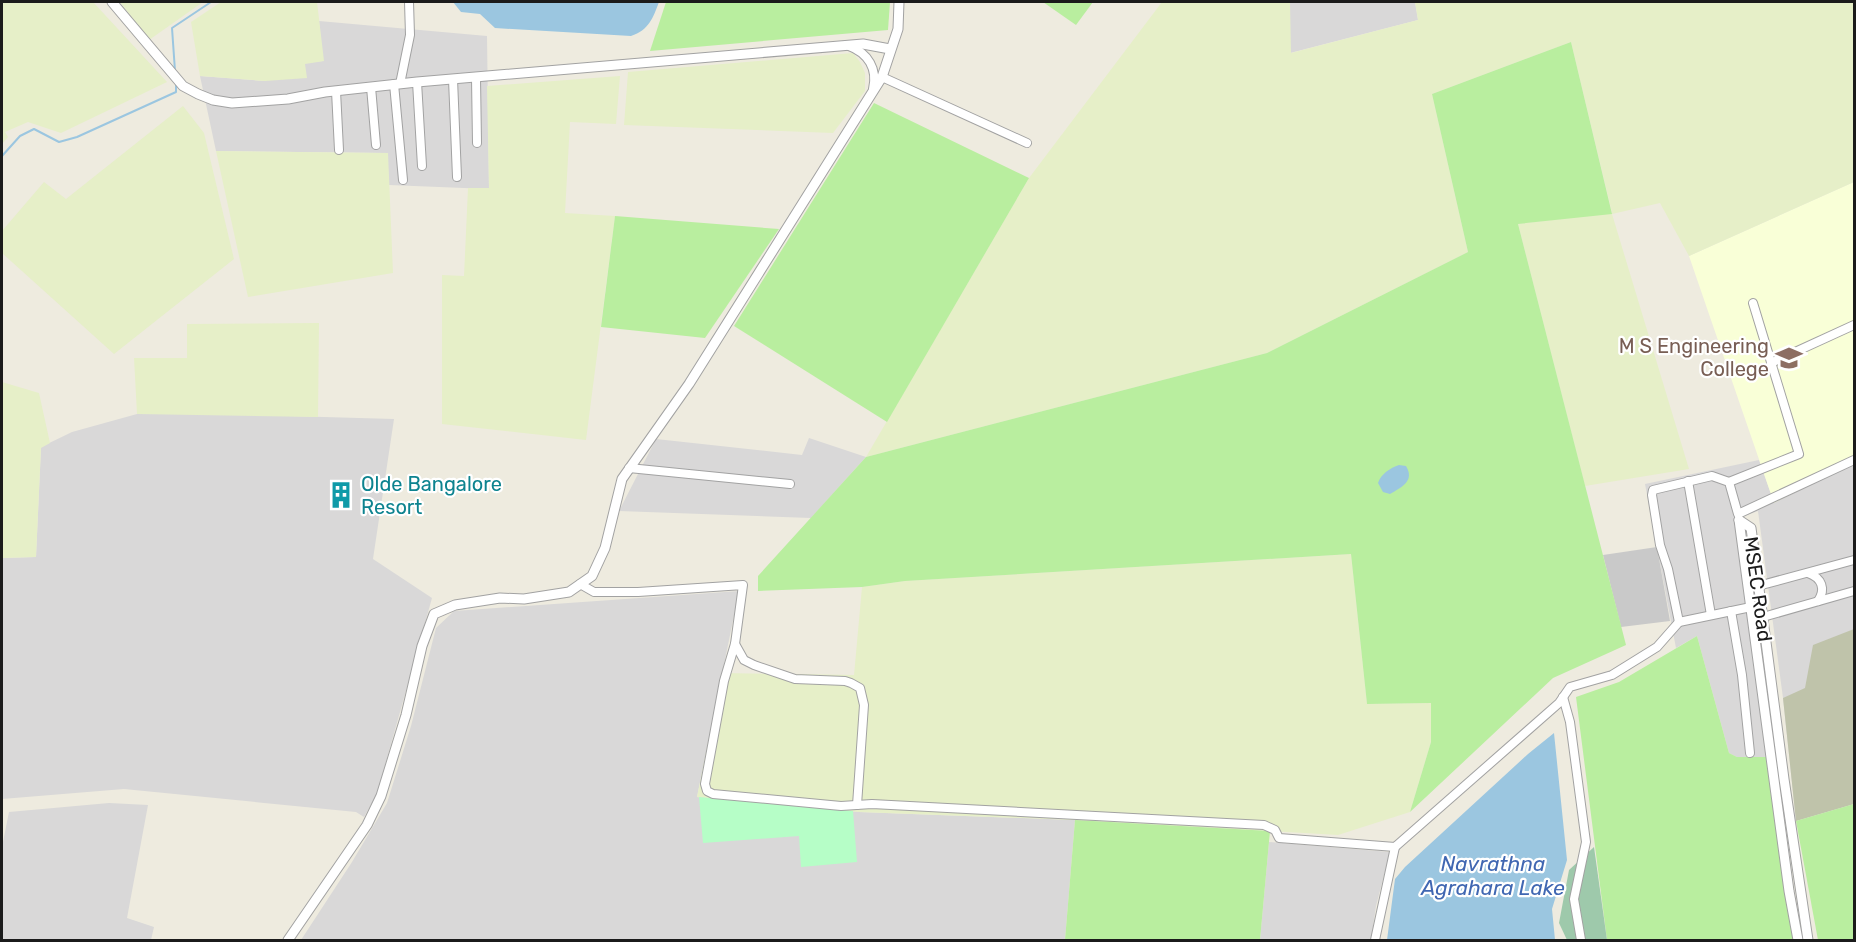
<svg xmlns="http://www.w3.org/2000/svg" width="1856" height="942" font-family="Rubik,sans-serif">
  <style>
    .residential { fill: #d9d8d8 }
    .education { fill: #f9ffd7 }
    .religious { fill: #c9c9c9 }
    .construction { fill: #bfc3aa }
    .farmland { fill: #e6efc8 }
    .grass { fill: #b9ee9f }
    .cemetery { fill: #9ec9ab }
    .park { fill: #b6fec7 }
    .water { fill: #9bc6e0 }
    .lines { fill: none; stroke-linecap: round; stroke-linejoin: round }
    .stream { stroke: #9bc6e0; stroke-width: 2 }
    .minor-casing { stroke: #a2a2a2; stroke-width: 10 }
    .tertiary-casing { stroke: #a2a2a2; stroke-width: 11 }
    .minor { stroke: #fff; stroke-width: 8 }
    .tertiary { stroke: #fff; stroke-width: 9 }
    .labels { text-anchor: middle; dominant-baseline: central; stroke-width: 4.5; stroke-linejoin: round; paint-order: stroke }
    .education-label { font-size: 20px; fill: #785e54; stroke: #fff; text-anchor: end }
    .culture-label { font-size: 20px; fill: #0d838f; stroke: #fff; text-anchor: start }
    .street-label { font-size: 20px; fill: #1b1b1b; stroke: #fff }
    .water-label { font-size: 21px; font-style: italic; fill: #4067b2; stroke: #fff }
  </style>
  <rect width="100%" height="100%" fill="#eeebdf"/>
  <!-- residential -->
  <g class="residential">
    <path d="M1290,2H1415L1418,20L1290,53Z"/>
    <path d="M319,21L487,36L489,189L389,185L387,153L216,151L200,76L265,81L305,63L323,61Z"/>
    <path d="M187,413L394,419L373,559L432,598L377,794L364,817L356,812L124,789L2,799V558L36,557L41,447L72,432L137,414Z"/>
    <path d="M809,438L866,457L811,518L619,511L656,439L802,455Z"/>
    <path d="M1759,460L1774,502L1854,463V804L1796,821L1783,698L1758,511L1734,520L1766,757H1737L1729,753L1697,636L1676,648L1645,484Z"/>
    <path d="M739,591L697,797L859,812L1075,820L1065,940H301L352,862L387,803L411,726L436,628L454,611Z"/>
    <path d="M109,803L148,805L127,918L154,927L151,940H2V847L9,812Z"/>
    <path d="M1269,842L1390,852L1376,906L1371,940H1260Z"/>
  </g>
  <!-- education -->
  <path class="education" d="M1854,182V463L1774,503L1689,256Z"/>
  <!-- religious -->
  <path class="religious" d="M1657,547L1670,621L1621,627L1603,555Z"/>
  <!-- construction -->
  <path class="construction" d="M1854,629V804L1796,821L1783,698L1805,688L1813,645Z"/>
  <!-- farmland -->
  <g class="farmland">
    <path d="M2,2H93L167,82L61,133L28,122L5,132L8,137L2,144Z"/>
    <path d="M120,2H203L149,40Z"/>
    <path d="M221,2H317L324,61L305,64L307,78L265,81L200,76L191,22Z"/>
    <path d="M1162,2H1290L1291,53L1418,20L1415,2H1854V182L1689,256L1660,203L1612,214L1689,469L1585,486L1518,224L1612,213L1571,42L1432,94L1468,252L1267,353L866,457L1029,178Z"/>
    <path d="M853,53L860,62L865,73V91L833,133L624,125L628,72Z"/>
    <path d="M620,76L616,124L570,122L565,213L615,216L586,440L442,424V275L464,276L468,188H489L487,86Z"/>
    <path d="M183,106L204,133L234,259L114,354L2,253V231L44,182L66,199Z"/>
    <path d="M216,151L388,153L393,273L248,297Z"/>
    <path d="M319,323L318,417L137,414L134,358H187V324Z"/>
    <path d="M2,382L39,393L50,443L41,448L36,557L2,558Z"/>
    <path d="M1351,554L1367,704L1431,703V742L1410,812L1338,835L1075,820L859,812L697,797L722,673L854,675L862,587L905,581Z"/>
  </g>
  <!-- grass -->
  <g class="grass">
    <path d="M666,2H890L888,30L650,51Z"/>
    <path d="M1043,2H1093L1076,25Z"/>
    <path d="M1571,42L1612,214L1518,224L1626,645L1553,678L1410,812L1431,742V703L1367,704L1351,554L905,581L862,587L758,591V576L866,457L1267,353L1468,252L1432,94Z"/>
    <path d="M874,103L1029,178L887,422L734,326Z"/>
    <path d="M615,216L779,229L705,338L601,327Z"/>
    <path d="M1697,636L1729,753L1737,757H1766L1793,940H1607L1576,697L1619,682Z"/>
    <path d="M1854,804V940H1818L1796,821Z"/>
    <path d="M1075,820L1270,831L1260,940H1065Z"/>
  </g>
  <!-- cemetery -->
  <path class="cemetery" d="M1594,847L1607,940H1567L1559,923L1569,870Z"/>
  <!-- park -->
  <path class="park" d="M699,797L853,811L857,862L801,867L799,836L703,843Z"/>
  <!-- water -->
  <g class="water">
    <path d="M453,2H659C653,18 649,30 631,36L495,28L480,14L461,12Z"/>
    <path d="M1399,465L1406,466C1415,481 1402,487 1390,494L1383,492L1378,483C1381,474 1390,468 1399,465Z"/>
    <path d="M1554,733L1567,860L1552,909L1555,940H1387L1395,879L1405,867L1528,754Z"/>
  </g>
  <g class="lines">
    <!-- stream -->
    <g class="stream">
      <path d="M175,71L172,28L211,2"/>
      <path d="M2,156L20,136L34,129L59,142L77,137L176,92V83"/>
    </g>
    <defs>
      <g id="minor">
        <path d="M849,46C868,53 878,69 873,89"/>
        <path d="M882,77L1027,143"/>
        <path d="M476,78L477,143"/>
        <path d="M453,79L457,177"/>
        <path d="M417,82L422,166"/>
        <path d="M394,84L403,180"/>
        <path d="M400,84L410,35L409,2"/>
        <path d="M371,87L376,145"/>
        <path d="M336,91L339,150"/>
        <path d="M1771,363L1854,325"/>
        <path d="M629,468L790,484"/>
        <path d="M1688,481L1711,615"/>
        <path d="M1729,482L1799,454L1753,303"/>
        <path d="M1808,573C1822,578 1826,589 1818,601"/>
        <path d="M580,584L594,592H638L743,585L735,644L724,681L705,784L707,791L713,794L841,806L872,804L1264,825L1275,830L1279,838L1395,847L1559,703L1570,687L1612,675L1657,647L1679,622"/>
        <path d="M1758,586L1854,560"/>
        <path d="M1751,607L1679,622L1668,569L1660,545L1652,495L1653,490L1712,476L1729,482L1738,514L1854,460"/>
        <path d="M1731,611L1742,675L1750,753"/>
        <path d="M1763,617L1854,591"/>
        <path d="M735,644L744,660L754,665L795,679L845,681L851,683L860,688L864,705L857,805"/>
        <path d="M1563,697L1570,722L1586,842L1574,899L1581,940"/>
        <path d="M1375,940L1395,847"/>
      </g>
      <g id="tertiary">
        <path d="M112,2L183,86L198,94L213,100L232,103L288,99L325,92L417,82L863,44L890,49"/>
        <path d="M1739,520L1751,528L1784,779L1808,940"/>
        <path d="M1739,520L1789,891L1798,940"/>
        <path d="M288,940L367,825L381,796L406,715L422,646L434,614L455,605L500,598L524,599L569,592L592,576L605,548L622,479L689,384L882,77L898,29L899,2"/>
      </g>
    </defs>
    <!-- minor casing -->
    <use href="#minor" class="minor-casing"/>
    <!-- tertiary casing -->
    <use href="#tertiary" class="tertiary-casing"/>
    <!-- minor -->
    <use href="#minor" class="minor"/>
    <!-- tertiary -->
    <use href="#tertiary" class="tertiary"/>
  </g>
  <!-- icons -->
  <defs>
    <symbol id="university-bare" viewBox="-9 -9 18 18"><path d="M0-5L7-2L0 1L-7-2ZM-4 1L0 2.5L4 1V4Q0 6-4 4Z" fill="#8d6e63" stroke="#fff" stroke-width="2.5" paint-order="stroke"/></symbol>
    <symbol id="building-bare" viewBox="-9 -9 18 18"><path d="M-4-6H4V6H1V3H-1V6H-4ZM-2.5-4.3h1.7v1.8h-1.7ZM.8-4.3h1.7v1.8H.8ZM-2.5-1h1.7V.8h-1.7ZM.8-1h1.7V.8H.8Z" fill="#0f9aa8" stroke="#fff" stroke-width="2.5" paint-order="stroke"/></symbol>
  </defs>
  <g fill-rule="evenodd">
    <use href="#university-bare" x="1770" y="339" width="38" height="38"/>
    <use href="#building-bare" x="322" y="476" width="38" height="38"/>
  </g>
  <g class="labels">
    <!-- education labels -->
    <g class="education-label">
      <text x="1769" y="346">M S Engineering<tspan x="1769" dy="23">College</tspan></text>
    </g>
    <!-- culture labels -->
    <g class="culture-label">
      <text x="361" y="484">Olde Bangalore<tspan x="361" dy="23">Resort</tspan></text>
    </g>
    <!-- street labels -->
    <g class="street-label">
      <text transform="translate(1758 589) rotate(82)">MSEC Road</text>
    </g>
    <!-- water labels -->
    <g class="water-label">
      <text x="1493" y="863">Navrathna<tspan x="1493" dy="24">Agrahara Lake</tspan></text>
    </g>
  </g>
  <!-- border -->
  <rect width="1856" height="942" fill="none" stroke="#1b1b1b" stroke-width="6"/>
</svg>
